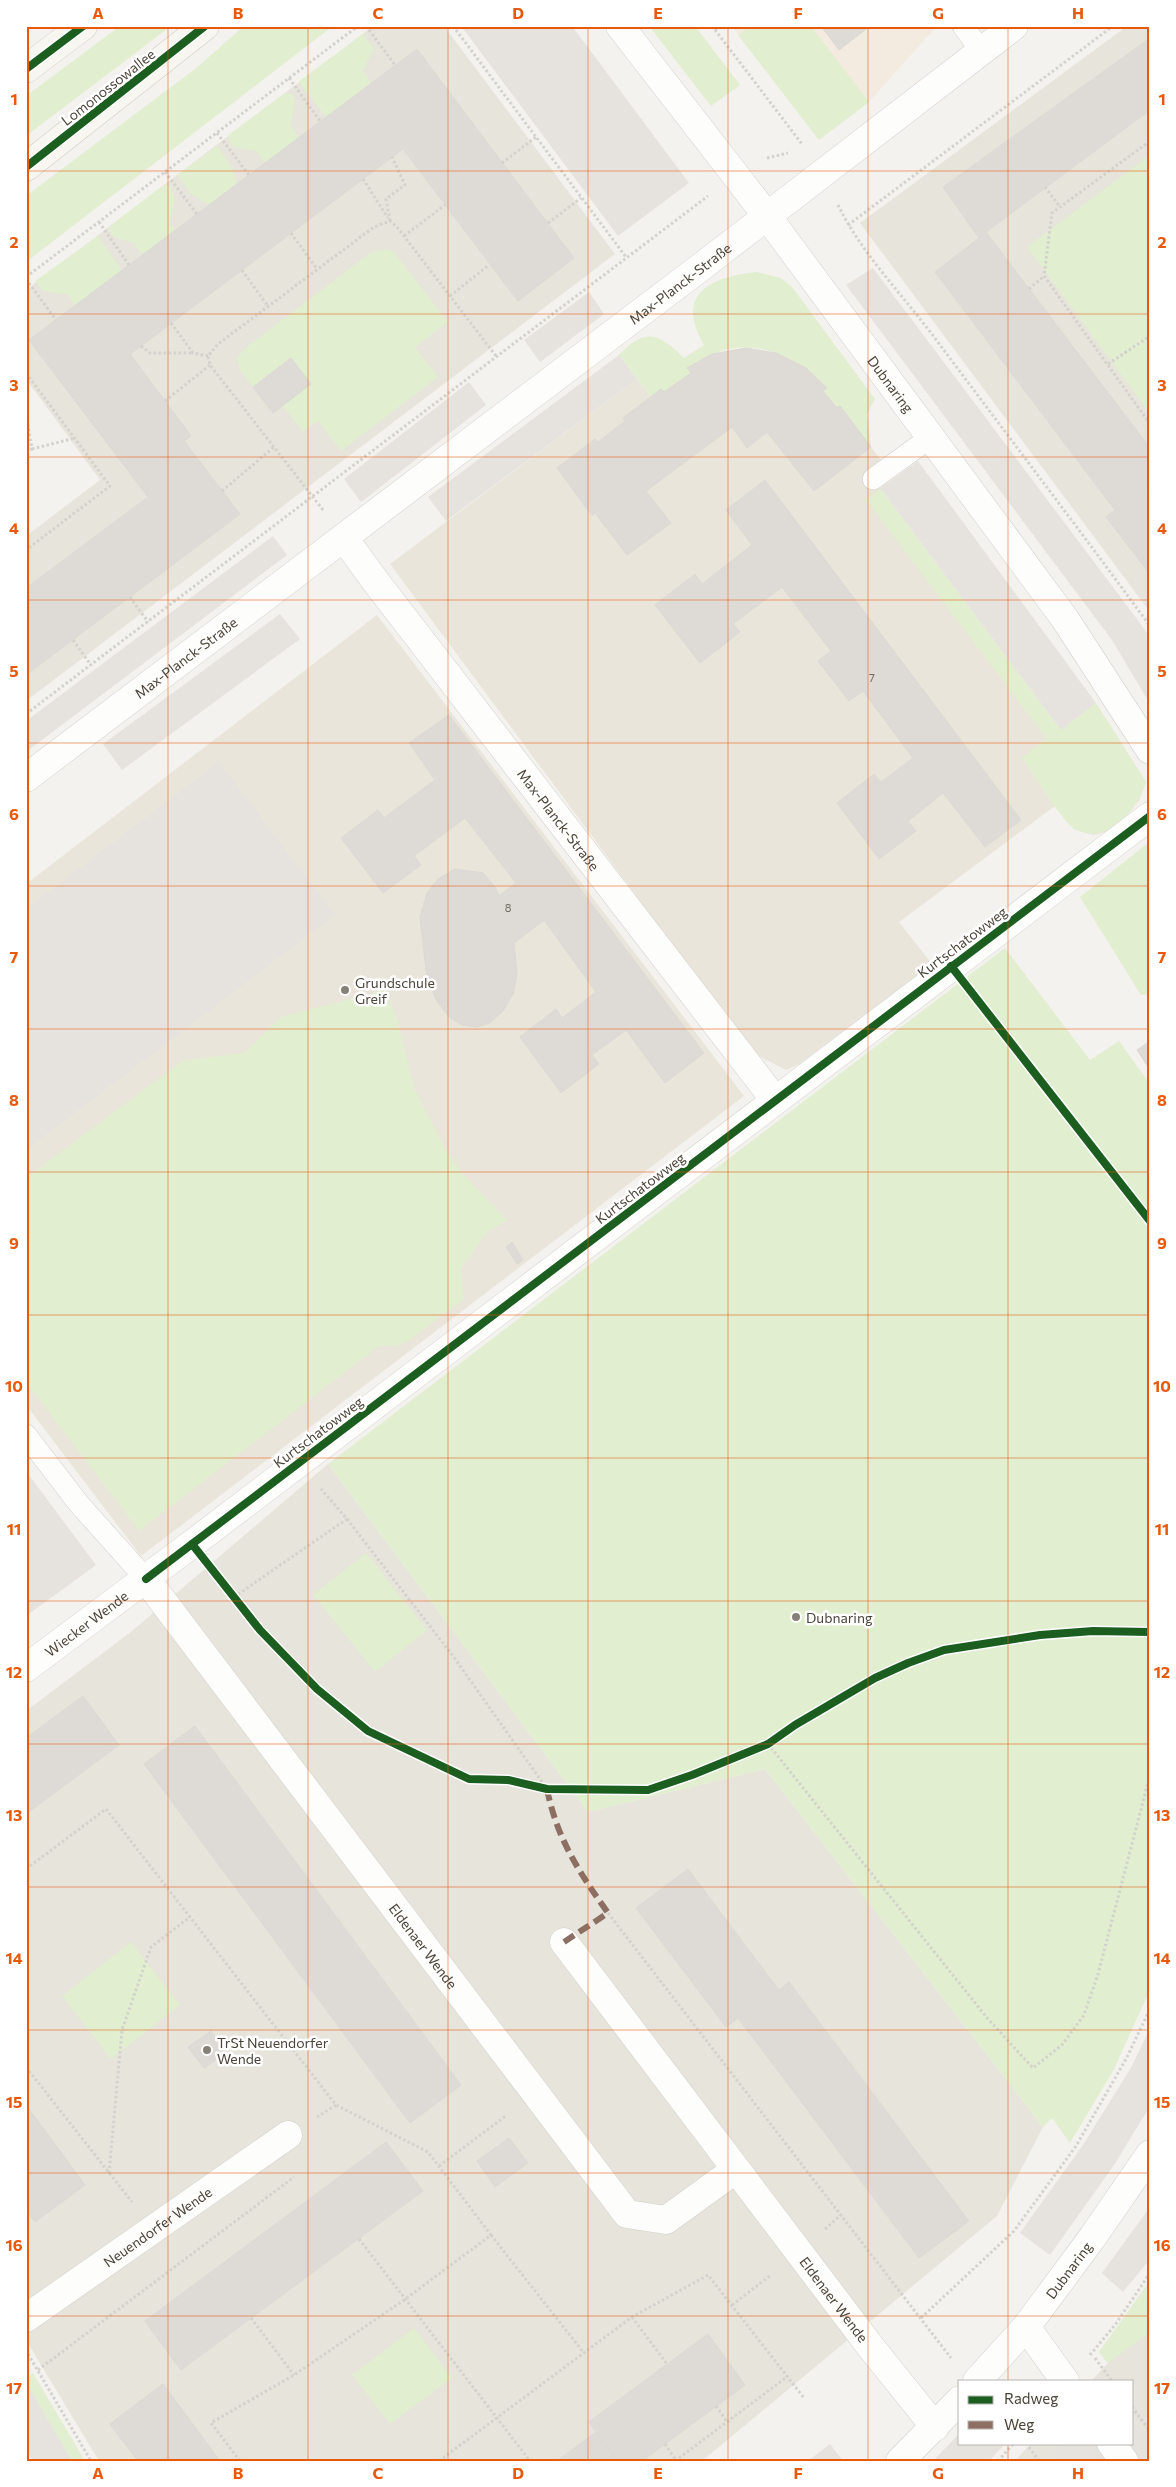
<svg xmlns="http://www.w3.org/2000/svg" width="1176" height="2487" font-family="Commissioner,sans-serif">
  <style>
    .residential { fill: #e7e4dc }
    .commercial { fill: #f3ebdf }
    .education { fill: #eae5da }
    .green { fill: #e1eecf }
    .parking { fill: #e6e3df }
    .building { fill: #dedbd6; stroke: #dcd9d4 }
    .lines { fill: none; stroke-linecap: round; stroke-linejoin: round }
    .lane-casing { stroke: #d2d0cb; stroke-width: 22 }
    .street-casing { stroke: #d2d0cb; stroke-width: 29 }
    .secondary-casing { stroke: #d3cfc5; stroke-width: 29 }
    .path { stroke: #d3d2cc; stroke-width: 3; stroke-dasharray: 2.5 2.5; stroke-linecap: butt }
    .lane { stroke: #fdfdfc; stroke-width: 21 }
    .street { stroke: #fdfdfc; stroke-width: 28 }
    .secondary { stroke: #f7f6f1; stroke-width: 28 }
    .quiet { stroke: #8d6e63; stroke-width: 6; stroke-dasharray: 12 6; stroke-linecap: butt }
    .cycleway-casing { stroke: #fff; stroke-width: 11 }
    .cycleway { stroke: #1b5e20; stroke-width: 8 }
    .grid { fill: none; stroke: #e8590c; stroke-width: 1; stroke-opacity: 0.55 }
    .poi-dot { fill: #868178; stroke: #fff; stroke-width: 2 }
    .labels { text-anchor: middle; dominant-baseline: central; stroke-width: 5; stroke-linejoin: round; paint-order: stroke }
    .number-label { font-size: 11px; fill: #706a61 }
    .street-label { font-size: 14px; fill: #4b4439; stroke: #fff }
    .poi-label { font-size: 14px; fill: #4b4439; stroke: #fff; text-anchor: start }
    .neatline { fill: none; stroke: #e8590c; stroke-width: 2 }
    .grid-label { font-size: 16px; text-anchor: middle; font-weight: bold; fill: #e8590c }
  </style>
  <rect width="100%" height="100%" fill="#f4f2ee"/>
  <!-- residential -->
  <g class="residential">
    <path d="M373,26H444L615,254L26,701V536L100,480L26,379V290Z"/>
    <path d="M1127,26H1150V612L860,223Z"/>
    <path d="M328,1464L588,1812L765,1769L1043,2127L997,2216L702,2461H99L26,2340V1711L132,1631Z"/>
    <path d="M1150,2281V2461H1015L1031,2443H1132V2381H1091L1108,2363L1099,2352Z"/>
  </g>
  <!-- commercial -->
  <path class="commercial" d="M732,26H937L869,102L819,140Z"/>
  <!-- education -->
  <g class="education">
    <path d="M746,348L786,356L817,377L827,388L824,391L837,408L840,406L881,460L868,469L873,479L1060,729L1096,703L1146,782L1139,801L1106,832L1093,835L1074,829L1055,806L899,922L932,964L799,1064L786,1070L753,1053L390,564L637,379L651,397L661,389L664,392L690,372L687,368L712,354Z"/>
    <path d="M377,615L744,1096L141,1556L26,1405V884Z"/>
  </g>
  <!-- green -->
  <g class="green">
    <path d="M120,26H171L26,136V96Z"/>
    <path d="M244,26H333L26,262V196L195,69Z"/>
    <path d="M649,26H695L740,85L711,106Z"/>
    <path d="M750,26H811L869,102L819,140L738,35Z"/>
    <path d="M363,34L374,49L363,70L371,83L326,117L298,82Z"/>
    <path d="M285,93L292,94L295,100L291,125L299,138L265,163L256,151L233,147L228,139L231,133Z"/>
    <path d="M217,146L232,167L237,183L209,205L191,194L177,175Z"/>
    <path d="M1150,155V414L1027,247Z"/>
    <path d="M165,184L171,186L175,200L170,223L175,230L142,255L134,243L114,237L109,230L110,226Z"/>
    <path d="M98,236L122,271L75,306L68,295L43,291L35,281Z"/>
    <path d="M387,249L395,253L400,260L448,322L415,347L438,377L341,451L318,421L303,432L282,405L310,384L291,358L253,387L240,370L237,357L248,346L370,253Z"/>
    <path d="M757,272L781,278L792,287L875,399L867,414L871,447L840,407L837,408L824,391L827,388C799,356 753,336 711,355C703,358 695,364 687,368L691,373L664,392L661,389L651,397L619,355C645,327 659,333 684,358L704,345C674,293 711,277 757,272Z"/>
    <path d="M880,488L1060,729L1096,703L1146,782C1139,801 1132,813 1115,825C1103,834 1090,837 1075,829C1062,822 1032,772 1022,758L1046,738L866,500Z"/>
    <path d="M1148,843L1150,847V994L1141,995L1080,897Z"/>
    <path d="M1005,948L1090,1060L1119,1041L1150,1084V1990L1113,2071L1070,2143L1052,2118L1043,2127L765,1769L588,1812L328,1464Z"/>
    <path d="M385,990L398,1021L414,1088L446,1150L462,1173L507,1220L486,1233L461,1269L464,1299L410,1340L400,1345L378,1347L139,1531L26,1382V1178L184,1060L244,1053L281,1017Z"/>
    <path d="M366,1553L427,1630L375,1672L313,1595Z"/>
    <path d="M131,1942L180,2005L111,2059L62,1996Z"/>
    <path d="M1150,2281V2332L1108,2363L1099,2352Z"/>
    <path d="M414,2328L452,2378L390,2424L352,2375Z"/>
    <path d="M33,2373L85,2461H72L28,2387H26V2377Z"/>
  </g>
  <!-- parking -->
  <g class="parking">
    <path d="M461,26H572L689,183L618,236Z"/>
    <path d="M873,268L1140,623L1150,638V704L1112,640L846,285Z"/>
    <path d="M589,292L604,314L540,362L524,340Z"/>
    <path d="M619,355L637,379L446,521L428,497Z"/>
    <path d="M469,382L486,405L361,502L344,479Z"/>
    <path d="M918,461L1096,703L1061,730L880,488Z"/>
    <path d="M273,536L287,555L26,752V721Z"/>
    <path d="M280,614L300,639L122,770L103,744Z"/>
    <path d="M219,762L335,915L26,1150V909Z"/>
    <path d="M26,1471L96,1565L26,1616Z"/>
    <path d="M1150,2028V2106L1114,2165L1050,2255L1020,2233L1083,2145L1132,2066Z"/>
    <path d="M1150,2207V2259L1123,2292L1102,2273Z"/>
    <path d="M28,2386L72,2461H33L26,2449Z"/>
    <path d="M1132,2420L1150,2443V2461H1061L1054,2451L1064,2443H1132Z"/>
    <path d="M960,2433V2443H1002L1004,2445L989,2461H933Z"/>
    <path d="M830,2444L843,2461H808Z"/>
  </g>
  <!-- building -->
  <g class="building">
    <path d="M821,26H870L839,50Z"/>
    <path d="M1150,38V110L986,232L1150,448V483L1115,510L935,272L979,238L943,187Z"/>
    <path d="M417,49L574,258L518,301L403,149L141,346L130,354L191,436L184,441L240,514L26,675V588L148,497L29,340Z"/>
    <path d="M746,348L776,353L806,368L827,388L823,391L837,408L840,406L871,447L814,491L767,432L747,448L732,427L646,491L671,523L627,555L595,513L592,516L557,468L595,439L598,442L625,421L623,418L661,389L664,392L691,373L687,368L712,354Z"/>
    <path d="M291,358L311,384L273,413L253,387Z"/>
    <path d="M765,480L1021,820L985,847L943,793L908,821L916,831L879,859L837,803L874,774L881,782L913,758L863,691L849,701L818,661L831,651L782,587L733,624L740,632L700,663L655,605L695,574L702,584L752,545L726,510Z"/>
    <path d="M1150,484V574L1106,517Z"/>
    <path d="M449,715L704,1053L665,1083L626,1030L592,1055L599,1064L561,1093L520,1037L556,1009L562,1018L596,992L544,920L514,943L517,974L513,994L503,1011L490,1023L477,1027L462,1025L449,1017L437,1001L427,979L420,917L427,893L438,879L455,869L483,873L495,887L499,896L516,883L465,818L414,856L421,865L383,893L341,838L378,810L384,818L435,780L409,743Z"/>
    <path d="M1150,1041V1070L1137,1050Z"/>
    <path d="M512,1242L523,1260L517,1264L506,1247Z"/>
    <path d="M83,1696L119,1745L26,1814V1738Z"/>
    <path d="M195,1726L461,2085L410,2123L144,1764Z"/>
    <path d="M688,1869L779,1990L789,1982L969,2221L919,2258L738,2018L726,2027L636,1908Z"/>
    <path d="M211,2031L226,2053L204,2068L188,2047Z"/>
    <path d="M26,2105L85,2185L35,2222L26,2210Z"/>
    <path d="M509,2138L528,2163L495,2187L477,2161Z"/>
    <path d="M386,2142L423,2191L181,2370L145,2321Z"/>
    <path d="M708,2334L745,2385L642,2461H617L589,2422Z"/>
    <path d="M163,2384L220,2461H138L110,2424Z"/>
    <path d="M596,2432L617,2461H557Z"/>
  </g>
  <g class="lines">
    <defs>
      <g id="lane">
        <path d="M963,26L981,51"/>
        <path d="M873,479L931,437"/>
        <path d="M26,1435L79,1504L146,1579"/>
      </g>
      <g id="street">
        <path id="s1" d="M620,26L767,216L1065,619L1150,750"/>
        <path id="s2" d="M344,538L376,582L775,1100"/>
        <path id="s3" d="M26,778L701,267L1014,26"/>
        <path id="s4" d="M146,1579L627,2214L666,2220L735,2170"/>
        <path id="s5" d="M26,1668L192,1544L1150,816"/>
        <path id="s6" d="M564,1942L870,2346L935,2427"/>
        <path id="s7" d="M26,2318L288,2135"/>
        <path d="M1026,2327L1065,2381"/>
        <path id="s8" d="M977,2381L1026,2327L1092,2238L1150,2154"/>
        <path d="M1111,2443L1124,2461"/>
        <path d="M900,2461L960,2400"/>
      </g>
      <g id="secondary">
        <path d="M26,69L83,26"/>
        <path d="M26,167L205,26"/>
      </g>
    </defs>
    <!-- lane casing -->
    <use href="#lane" class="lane-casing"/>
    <!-- street casing -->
    <use href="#street" class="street-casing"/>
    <!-- secondary casing -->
    <use href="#secondary" class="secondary-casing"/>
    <!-- path -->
    <g class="path">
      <path d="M366,26L395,65"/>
      <path d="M453,26L626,257"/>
      <path d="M712,26L802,144"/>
      <path d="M715,30L719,26"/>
      <path d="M289,78L320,121"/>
      <path d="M217,133L249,175"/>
      <path d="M1150,141L1052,213L1044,276L1150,424"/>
      <path d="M767,158L788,153"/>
      <path d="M502,163L536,137"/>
      <path d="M165,172L197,214"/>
      <path d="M363,179L388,218"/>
      <path d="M1045,187L1060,207"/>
      <path d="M838,205C862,254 902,294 934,337C1006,433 1079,529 1150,626"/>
      <path d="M390,221L386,199L405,185L392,157"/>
      <path d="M99,222L129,265"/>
      <path d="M548,223L581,198"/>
      <path d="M848,225L1113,26"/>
      <path d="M291,233L317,269"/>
      <path d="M404,236L445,205"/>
      <path d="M242,270L267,305"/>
      <path d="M26,277L358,26"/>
      <path d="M26,279L56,320"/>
      <path d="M1029,289L1044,276"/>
      <path d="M450,296L489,265"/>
      <path d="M171,323L193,353L208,356"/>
      <path d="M141,346L150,353H193"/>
      <path d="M1108,364L1150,336"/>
      <path d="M26,373L110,486L26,550"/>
      <path d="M165,401L210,365"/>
      <path d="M26,414L32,449L26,451"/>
      <path d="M32,449L75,438"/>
      <path d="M222,491L274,447"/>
      <path d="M323,510L210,365L208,356L218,344L374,227L390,221L397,227L496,356"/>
      <path d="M130,597L148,622"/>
      <path d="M73,640L91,665"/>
      <path d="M26,714L708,196"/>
      <path d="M347,1519L453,1656L547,1789"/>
      <path d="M234,1597L347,1519L321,1489"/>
      <path d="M768,1744L988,2019L1033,2068L1062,2045L1084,2015L1098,1974L1150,1775"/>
      <path d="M26,1869L106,1809L336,2105L317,2117"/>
      <path d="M608,1913L951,2358"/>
      <path d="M26,2067L132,2202"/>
      <path d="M439,2166L507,2115"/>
      <path d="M109,2173L122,2030L151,1947L190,1917"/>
      <path d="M825,2229L841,2215"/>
      <path d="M491,2235L584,2353"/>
      <path d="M359,2239L530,2461"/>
      <path d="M732,2305L771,2275"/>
      <path d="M632,2317L667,2364"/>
      <path d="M251,2318L294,2375"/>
      <path d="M921,2318L1014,2231L1076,2146L1126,2059L1150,2009"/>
      <path d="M28,2354L91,2461"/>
      <path d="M1090,2355L1115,2325L1150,2273"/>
      <path d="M1095,2358L1112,2381"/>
      <path d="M38,2370L294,2177"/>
      <path d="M716,2406L727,2422"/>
      <path d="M1132,2407L1150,2431"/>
      <path d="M1026,2443L1039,2461"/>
      <path d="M665,2444L676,2460"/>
      <path d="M240,2461L211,2423L294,2375L404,2300L491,2235L428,2152L336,2105"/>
      <path d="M439,2461L632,2317L708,2275L804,2398"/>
      <path d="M675,2461L788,2376"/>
      <path d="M998,2461L1014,2443"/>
    </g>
    <!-- lane -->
    <use href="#lane" class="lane"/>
    <!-- street -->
    <use href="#street" class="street"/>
    <!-- secondary -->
    <use href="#secondary" class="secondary"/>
    <!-- quiet -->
    <path class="quiet" d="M547,1789C557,1839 579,1872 608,1913L564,1942"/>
    <defs>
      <g id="cycleway">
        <path d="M26,69L83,26"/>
        <path d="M26,167L205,26"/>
        <path d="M951,966L1150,1221"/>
        <path d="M192,1544L260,1630L317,1689L368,1731L469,1779L508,1780L547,1789L648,1790L692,1775L768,1744L795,1725L875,1678L908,1663L944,1650L1040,1635L1093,1631L1150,1632"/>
        <path d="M146,1579L1150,816"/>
      </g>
    </defs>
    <!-- cycleway casing -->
    <use href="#cycleway" class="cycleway-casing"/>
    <!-- cycleway -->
    <use href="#cycleway" class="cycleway"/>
  </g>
  <!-- grid -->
  <path class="grid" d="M168,26V2461M308,26V2461M448,26V2461M588,26V2461M728,26V2461M868,26V2461M1008,26V2381M26,171H1150M26,314H1150M26,457H1150M26,600H1150M26,743H1150M26,886H1150M26,1029H1150M26,1172H1150M26,1315H1150M26,1458H1150M26,1601H1150M26,1744H1150M26,1887H1150M26,2030H1150M26,2173H1150M26,2316H1150M1008,2443V2461"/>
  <!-- markers -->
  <g class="poi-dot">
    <circle cx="345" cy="990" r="5"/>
    <circle cx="796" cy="1617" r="5"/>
    <circle cx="207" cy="2050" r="5"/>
  </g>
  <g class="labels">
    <!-- number labels -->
    <g class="number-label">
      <text x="872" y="677">7</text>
      <text x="508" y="907">8</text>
    </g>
    <!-- street labels -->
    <g class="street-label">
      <text transform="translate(108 87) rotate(-38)">Lomonossowallee</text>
      <text stroke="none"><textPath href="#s3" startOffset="820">Max-Planck-Straße</textPath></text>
      <text stroke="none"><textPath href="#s1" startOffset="449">Dubnaring</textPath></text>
      <text stroke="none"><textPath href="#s3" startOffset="200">Max-Planck-Straße</textPath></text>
      <text stroke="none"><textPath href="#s2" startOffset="354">Max-Planck-Straße</textPath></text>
      <text transform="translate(962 942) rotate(-37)">Kurtschatowweg</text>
      <text transform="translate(640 1188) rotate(-37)">Kurtschatowweg</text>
      <text transform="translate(318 1432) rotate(-37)">Kurtschatowweg</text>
      <text stroke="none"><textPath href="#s5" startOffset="75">Wiecker Wende</textPath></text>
      <text stroke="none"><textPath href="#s4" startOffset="460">Eldenaer Wende</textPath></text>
      <text stroke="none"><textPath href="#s7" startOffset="160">Neuendorfer Wende</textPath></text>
      <text stroke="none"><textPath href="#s8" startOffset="144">Dubnaring</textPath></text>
      <text stroke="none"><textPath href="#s6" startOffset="448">Eldenaer Wende</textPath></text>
    </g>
    <!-- poi labels -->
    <g class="poi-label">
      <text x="355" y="982">Grundschule<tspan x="355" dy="16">Greif</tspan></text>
      <text x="806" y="1617">Dubnaring</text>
      <text x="217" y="2042">TrSt Neuendorfer<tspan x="217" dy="16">Wende</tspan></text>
    </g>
  </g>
  <!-- border -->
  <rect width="1176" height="2487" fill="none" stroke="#ffffff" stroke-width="55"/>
  <!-- legend -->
  <rect x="958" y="2380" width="175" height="65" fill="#ffffff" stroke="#b7b4b0"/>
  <rect x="968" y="2396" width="25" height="8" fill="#1b5e20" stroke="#b7b4b0"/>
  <text x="1004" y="2404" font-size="15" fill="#4b4439">Radweg</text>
  <rect x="968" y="2421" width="25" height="8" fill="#8d6e63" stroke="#b7b4b0"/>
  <text x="1004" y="2430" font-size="15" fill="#4b4439">Weg</text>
  <rect x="28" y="28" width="1120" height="2432" class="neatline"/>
  <g class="grid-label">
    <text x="98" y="19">A</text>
    <text x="238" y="19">B</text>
    <text x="378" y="19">C</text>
    <text x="518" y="19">D</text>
    <text x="658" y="19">E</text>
    <text x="798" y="19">F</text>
    <text x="938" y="19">G</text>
    <text x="1078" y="19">H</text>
    <text x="14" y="105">1</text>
    <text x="1162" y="105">1</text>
    <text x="14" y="248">2</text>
    <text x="1162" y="248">2</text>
    <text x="14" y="391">3</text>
    <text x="1162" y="391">3</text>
    <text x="14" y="534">4</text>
    <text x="1162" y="534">4</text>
    <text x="14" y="677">5</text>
    <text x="1162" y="677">5</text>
    <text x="14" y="820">6</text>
    <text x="1162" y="820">6</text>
    <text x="14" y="963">7</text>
    <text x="1162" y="963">7</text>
    <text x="14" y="1106">8</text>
    <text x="1162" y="1106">8</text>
    <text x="14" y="1249">9</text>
    <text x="1162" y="1249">9</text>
    <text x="14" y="1392">10</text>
    <text x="1162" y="1392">10</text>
    <text x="14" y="1535">11</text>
    <text x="1162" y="1535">11</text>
    <text x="14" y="1678">12</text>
    <text x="1162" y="1678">12</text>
    <text x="14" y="1821">13</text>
    <text x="1162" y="1821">13</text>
    <text x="14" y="1964">14</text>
    <text x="1162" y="1964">14</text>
    <text x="14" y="2108">15</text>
    <text x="1162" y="2108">15</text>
    <text x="14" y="2251">16</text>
    <text x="1162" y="2251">16</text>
    <text x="14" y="2394">17</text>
    <text x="1162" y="2394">17</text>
    <text x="98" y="2479">A</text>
    <text x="238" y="2479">B</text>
    <text x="378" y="2479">C</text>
    <text x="518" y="2479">D</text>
    <text x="658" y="2479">E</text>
    <text x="798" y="2479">F</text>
    <text x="938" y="2479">G</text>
    <text x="1078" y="2479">H</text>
  </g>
</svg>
